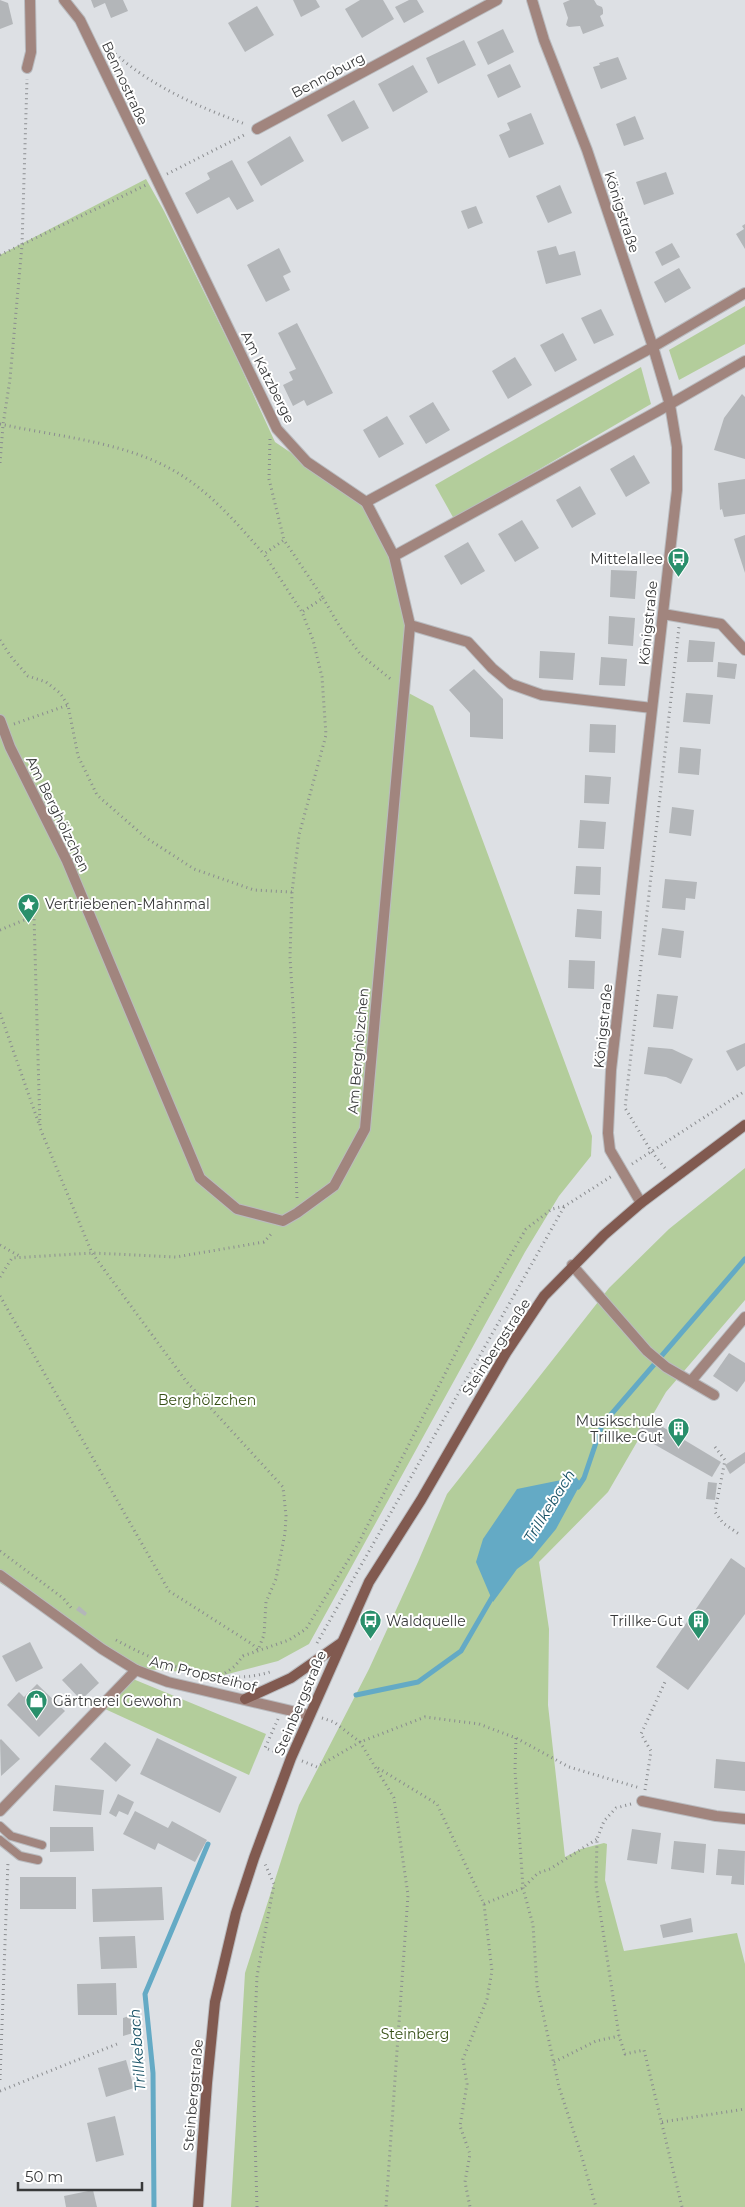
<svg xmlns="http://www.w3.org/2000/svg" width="745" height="2207" font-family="Montserrat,sans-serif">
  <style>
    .green { fill: #b3cd9b }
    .water { fill: #64aac5 }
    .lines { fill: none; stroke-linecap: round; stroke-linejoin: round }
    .stream { stroke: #64aac5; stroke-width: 5 }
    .building { fill: #b3b6b9 }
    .service-casing { stroke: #b9bbbf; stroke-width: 10 }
    .minor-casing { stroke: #b9bbbf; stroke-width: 12 }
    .tertiary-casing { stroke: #b9bbbf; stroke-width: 12 }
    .secondary-casing { stroke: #b9bbbf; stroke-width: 12 }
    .path { stroke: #8a8c8f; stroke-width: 3; stroke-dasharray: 1 4; stroke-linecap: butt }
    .service { stroke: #a1857e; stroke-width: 8 }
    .minor { stroke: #a1857e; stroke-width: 10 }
    .tertiary { stroke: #a1857e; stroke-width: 10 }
    .secondary { stroke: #815a50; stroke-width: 10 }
    .labels { text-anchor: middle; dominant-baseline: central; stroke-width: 4; stroke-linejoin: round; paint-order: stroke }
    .street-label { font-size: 14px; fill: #38393a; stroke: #fff }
    .poi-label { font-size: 14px; fill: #38393a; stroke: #fff; text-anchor: end }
    .park-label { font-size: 14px; fill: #364f15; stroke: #fff }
    .water-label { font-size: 15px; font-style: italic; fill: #1a5367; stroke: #fff }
  </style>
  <rect width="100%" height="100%" fill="#dde0e4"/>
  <!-- green -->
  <g class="green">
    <path d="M146,179L164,211L237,359L275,442L365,503L393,557L408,626L403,690L433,706L592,1136L591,1156L559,1196L525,1252L309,1644L278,1661L224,1675L144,1669L0,1583V255Z"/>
    <path d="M745,306V344L679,380L669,350Z"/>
    <path d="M641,367L651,404L454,519L435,485Z"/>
    <path d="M745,1168V1300L666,1392L608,1492L539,1562L549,1629L548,1705L565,1857L581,1849L604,1843L607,1844L605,1880L624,1951L737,1933L745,1964V2207H231L245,1973L299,1805L369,1669L418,1562L447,1494L609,1288L669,1229Z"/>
    <path d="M133,1679L266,1734L249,1775L105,1709Z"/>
  </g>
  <!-- water -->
  <path class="water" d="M576,1477L581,1483L556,1529L532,1558L517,1569L493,1602L476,1562L483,1539L517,1489Z"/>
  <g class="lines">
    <!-- stream -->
    <g class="stream">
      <path d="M578,1487L584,1478L602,1425L745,1259"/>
      <path d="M356,1695L418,1682L461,1651L494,1594"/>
      <path d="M154,2207L153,2073L145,1994L208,1844"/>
    </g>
  </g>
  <!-- building -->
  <g class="building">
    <path d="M0,0L8,3L13,24L0,29Z"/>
    <path d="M91,0H123L128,11L111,18L105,3L94,8Z"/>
    <path d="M293,0H316L320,7L301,17Z"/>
    <path d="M360,0H383L394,19L362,38L345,9Z"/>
    <path d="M409,0H417L424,12L404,23L395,7Z"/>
    <path d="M570,0H594L597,5L602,7L603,10V14L600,16L604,26L583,34L580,26L569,27L566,25L568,18L563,3Z"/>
    <path d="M257,6L274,35L245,52L228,23Z"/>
    <path d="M503,29L514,52L488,65L477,42Z"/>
    <path d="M464,40L476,65L438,84L426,58Z"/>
    <path d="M618,57L627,79L601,89L593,67L600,65L599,63Z"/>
    <path d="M510,64L521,87L498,98L487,75Z"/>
    <path d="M413,65L428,92L393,112L378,84Z"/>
    <path d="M354,100L369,128L342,142L327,115Z"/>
    <path d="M531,113L544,144L509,158L499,135L510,130L507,123Z"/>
    <path d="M635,116L644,139L624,146L616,124Z"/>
    <path d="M290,136L304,161L261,186L247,162Z"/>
    <path d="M232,160L254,201L237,210L229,197L197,214L185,193L210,179L207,173Z"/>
    <path d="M666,172L674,194L644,205L636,182Z"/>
    <path d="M560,185L572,213L548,223L536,196Z"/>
    <path d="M476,206L483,223L468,229L461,211Z"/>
    <path d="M745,224V249L736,234L744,229L742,226Z"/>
    <path d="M672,243L680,257L662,266L655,252Z"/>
    <path d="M556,246L559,255L575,251L581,275L546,284L537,251Z"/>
    <path d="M279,248L291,272L283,276L290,290L266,302L247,265Z"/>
    <path d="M679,268L691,288L665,303L654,282Z"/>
    <path d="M601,309L614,335L594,344L581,318Z"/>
    <path d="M297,323L333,393L307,406L304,400L293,406L283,385L293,380L289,372L296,369L278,333Z"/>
    <path d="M563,333L577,360L555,372L540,345Z"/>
    <path d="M515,357L532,385L508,399L492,371Z"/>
    <path d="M742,394L745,397V459L714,450L724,418Z"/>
    <path d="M433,402L450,430L426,444L409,416Z"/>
    <path d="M387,416L404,444L379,458L363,430Z"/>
    <path d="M634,455L650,483L626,497L610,469Z"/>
    <path d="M745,479V514L724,517L722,509L720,510L718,483Z"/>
    <path d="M580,486L596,514L572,528L556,500Z"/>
    <path d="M522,520L539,548L515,562L498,534Z"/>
    <path d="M745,535V573L734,539Z"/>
    <path d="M468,542L485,571L461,585L444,556Z"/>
    <path d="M611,570L637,571L635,599L610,597Z"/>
    <path d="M609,616L635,618L633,646L608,644Z"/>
    <path d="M689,640L715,642L713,662H687Z"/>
    <path d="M540,651L575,653L573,680L539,678Z"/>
    <path d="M601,657L627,659L625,686L599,685Z"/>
    <path d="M718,662L737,664L735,679L717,677Z"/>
    <path d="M474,669L503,699V739L470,737V713L449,690Z"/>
    <path d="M686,693L713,695L710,724L683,722Z"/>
    <path d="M590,724L616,725L615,753L589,752Z"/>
    <path d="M680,747L701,749L699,775L678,773Z"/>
    <path d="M585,775L611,777L609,804L584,803Z"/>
    <path d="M672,807L694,810L691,836L669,833Z"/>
    <path d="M580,820L606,822L604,849L578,848Z"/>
    <path d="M576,866L601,867L600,895L574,894Z"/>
    <path d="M665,879L697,882L695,899L686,898L685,910L662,908Z"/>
    <path d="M577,909L602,911L601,939L575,937Z"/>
    <path d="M662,928L684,931L681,958L658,955Z"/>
    <path d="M569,960L595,961L594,989L568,988Z"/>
    <path d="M657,994L678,996L673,1029L653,1027Z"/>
    <path d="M745,1043V1066L737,1071L726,1051Z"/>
    <path d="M648,1047L672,1049L693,1059L681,1084L666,1077L644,1074Z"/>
    <path d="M729,1353L745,1363V1381L737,1392L713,1376Z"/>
    <path d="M646,1417L721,1462L712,1477L636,1434Z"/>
    <path d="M745,1452V1463L730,1474L725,1465Z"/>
    <path d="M708,1482L717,1483L715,1500L706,1499Z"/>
    <path d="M731,1558L745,1568V1614L688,1690L656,1667Z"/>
    <path d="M79,1606L87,1613L85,1616L76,1610Z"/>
    <path d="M30,1642L43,1668L16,1682L2,1656Z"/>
    <path d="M81,1663L99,1683L81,1700L62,1680Z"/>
    <path d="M37,1684L65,1711L39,1737L7,1705L19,1692L24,1697Z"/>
    <path d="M157,1738L237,1777L220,1813L140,1774Z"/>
    <path d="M1,1739L20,1759L1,1776L0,1740Z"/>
    <path d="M105,1742L131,1765L116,1782L90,1759Z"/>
    <path d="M716,1759L745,1762V1791L714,1788Z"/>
    <path d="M55,1785L104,1790L101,1815L53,1811Z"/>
    <path d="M118,1794L134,1802L128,1815L119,1811L116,1817L109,1813Z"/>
    <path d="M135,1811L168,1828L172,1821L207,1840L195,1862L158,1843L155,1850L123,1834Z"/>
    <path d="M50,1827H93L94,1851L50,1852Z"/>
    <path d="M632,1829L661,1833L657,1864L627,1860Z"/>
    <path d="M674,1841L706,1844L704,1873L671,1869Z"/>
    <path d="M718,1849L745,1851L744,1885L731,1884L732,1876L716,1875Z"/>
    <rect x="20" y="1877" width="56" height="32"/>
    <path d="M162,1887L164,1920L93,1922L92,1889Z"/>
    <path d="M691,1918L693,1932L663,1938L660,1925Z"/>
    <path d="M135,1936L137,1968L101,1969L99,1937Z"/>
    <path d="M116,1983L117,2015H78L77,1984Z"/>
    <path d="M139,2013L140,2031L123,2036V2018Z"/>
    <path d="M126,2060L134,2088L106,2097L98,2068Z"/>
    <path d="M115,2116L124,2155L96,2162L87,2123Z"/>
    <path d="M93,2190L97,2207H66L64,2196Z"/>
  </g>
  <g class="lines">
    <defs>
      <g id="service">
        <path d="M0,1826L11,1836L42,1845"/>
        <path d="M0,1840L20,1856L38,1860"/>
      </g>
      <g id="minor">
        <path d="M27,68L31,52L30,0"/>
        <path d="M257,129L497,0"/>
        <path d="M366,502L653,347L745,293"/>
        <path d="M394,556L658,411L745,361"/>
        <path d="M663,614L721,624L745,650"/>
        <path d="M410,625L468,642L492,668L511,684L542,695L652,708"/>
        <path d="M0,720L10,747L67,861L200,1178L237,1209L283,1221L297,1213L334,1186L365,1129L410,625L394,556L366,502L307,462L277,429L80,20L64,0"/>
        <path d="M572,1265L647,1351L666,1367L714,1395"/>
        <path d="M691,1381L745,1317"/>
        <path d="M642,1801L716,1816L745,1819"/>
        <path d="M0,1811L136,1670"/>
      </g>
      <g id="tertiary">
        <path d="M532,0L544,40L587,150L653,347L670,405L677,447V490L611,1070L608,1133L610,1150L641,1203"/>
        <path d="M0,1575L102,1649L136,1670L168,1682L309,1715"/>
      </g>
      <g id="secondary">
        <path d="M245,1699L291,1678L341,1643"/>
        <path d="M198,2207L207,2083L215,2002L236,1913L254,1858L291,1758L369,1582L421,1500L506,1353L544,1296L604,1235L641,1203L745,1125"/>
      </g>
    </defs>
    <!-- service casing -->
    <use href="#service" class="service-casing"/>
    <!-- minor casing -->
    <use href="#minor" class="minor-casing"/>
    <!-- tertiary casing -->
    <use href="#tertiary" class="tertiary-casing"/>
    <!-- secondary casing -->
    <use href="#secondary" class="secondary-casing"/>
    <!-- path -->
    <g class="path">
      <path d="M108,47C146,84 196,106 245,124"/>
      <path d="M167,174L246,134"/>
      <path d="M0,255L146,185"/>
      <path d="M0,424C63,438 136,442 190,481C218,501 241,528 264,554"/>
      <path d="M270,439L269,479L284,540"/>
      <path d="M0,463L3,425L10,379L22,245L27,79"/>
      <path d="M323,598L340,627L361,655L393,681"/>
      <path d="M0,640L12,658L28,676L46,682L60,693L68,705L78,756L97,795L145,837L194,869L254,890L292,892"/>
      <path d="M14,724L68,705"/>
      <path d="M0,930L34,916L40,1128L92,1253L186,1381L283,1487L286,1516L285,1533L276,1579L266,1602L264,1635L258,1650"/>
      <path d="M0,1013L39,1124"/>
      <path d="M632,1164L745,1091"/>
      <path d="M665,1168L651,1151L625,1108L679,627"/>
      <path d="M297,1198L294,1121L295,1038L290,957L292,892L299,835L326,735L322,677L313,640L302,612L264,554L284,540L323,598L302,612"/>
      <path d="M0,1245L21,1257"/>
      <path d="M0,1277L12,1258L92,1253L176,1257L264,1242L273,1232"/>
      <path d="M0,1296L169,1591L252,1644L258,1650"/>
      <path d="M715,1447L725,1460L715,1512L723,1523L739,1534"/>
      <path d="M0,1551L63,1598L73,1610"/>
      <path d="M116,1640C160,1664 219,1688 270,1672"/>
      <path d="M317,1643L564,1207"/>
      <path d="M221,1676L235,1666L243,1656L289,1640L306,1629L358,1544L475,1315L526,1229L552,1209L565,1206L612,1176"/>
      <path d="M322,1718L334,1722L360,1742L394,1798L408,1895L386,2207"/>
      <path d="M278,1719L265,1748L279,1753"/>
      <path d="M516,1738L515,1770L523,1888L533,1925L537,1986L559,2087L581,2154L596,2207"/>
      <path d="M302,1761L317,1767L360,1742L425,1717L479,1724L516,1738L569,1767L640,1788"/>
      <path d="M378,1768L437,1804L484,1904L492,1971L487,1999L463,2059L467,2084L460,2126L470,2154L465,2182L470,2207"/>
      <path d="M645,1790L651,1751L641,1734L665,1682"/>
      <path d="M631,1804L616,1808L604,1821L597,1839L596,1885L619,2036L625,2054L644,2050L682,2207"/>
      <path d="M484,1904L523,1888L538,1873L550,1869L597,1839"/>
      <path d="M554,2062L596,2041L619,2036"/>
      <path d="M0,2080L8,1861"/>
      <path d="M0,2091L117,2044"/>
      <path d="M662,2122L745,2109"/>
      <path d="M257,2207L253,2070L257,1976L274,1884L265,1864"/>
    </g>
    <!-- service -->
    <use href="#service" class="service"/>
    <!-- minor -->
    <use href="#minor" class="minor"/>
    <!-- tertiary -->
    <use href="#tertiary" class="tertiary"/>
    <!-- secondary -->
    <use href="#secondary" class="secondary"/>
  </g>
  <!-- icons -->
  <defs>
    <symbol id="bus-pin" viewBox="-11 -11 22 30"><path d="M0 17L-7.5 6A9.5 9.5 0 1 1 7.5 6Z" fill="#298f6b" stroke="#fff"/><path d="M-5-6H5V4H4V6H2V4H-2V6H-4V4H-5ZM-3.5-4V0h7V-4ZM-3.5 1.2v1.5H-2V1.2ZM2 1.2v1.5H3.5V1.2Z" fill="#fff"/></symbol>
    <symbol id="sight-pin" viewBox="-11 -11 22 30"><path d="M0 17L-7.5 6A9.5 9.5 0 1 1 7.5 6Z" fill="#298f6b" stroke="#fff"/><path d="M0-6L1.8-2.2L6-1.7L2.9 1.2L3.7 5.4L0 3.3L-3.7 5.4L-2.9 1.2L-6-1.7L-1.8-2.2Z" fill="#fff"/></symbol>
    <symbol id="building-pin" viewBox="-11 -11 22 30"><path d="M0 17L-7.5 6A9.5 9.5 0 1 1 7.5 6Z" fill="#298f6b" stroke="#fff"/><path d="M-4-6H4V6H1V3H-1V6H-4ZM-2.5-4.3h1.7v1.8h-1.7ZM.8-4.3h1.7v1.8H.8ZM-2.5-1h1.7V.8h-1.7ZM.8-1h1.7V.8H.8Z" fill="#fff"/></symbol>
    <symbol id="shop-pin" viewBox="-11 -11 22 30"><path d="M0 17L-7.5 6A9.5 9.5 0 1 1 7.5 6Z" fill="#298f6b" stroke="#fff"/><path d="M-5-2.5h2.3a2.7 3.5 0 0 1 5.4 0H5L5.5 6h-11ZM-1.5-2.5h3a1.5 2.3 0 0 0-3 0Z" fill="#fff"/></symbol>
  </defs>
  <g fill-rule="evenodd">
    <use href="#bus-pin" x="666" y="546" width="25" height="34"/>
    <use href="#sight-pin" x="16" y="892" width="25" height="34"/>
    <use href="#building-pin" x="666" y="1416" width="25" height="34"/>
    <use href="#bus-pin" x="358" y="1608" width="25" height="34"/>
    <use href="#building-pin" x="686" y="1608" width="25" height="34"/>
    <use href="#shop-pin" x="24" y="1688" width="25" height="34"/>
  </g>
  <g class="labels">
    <!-- street labels -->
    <g class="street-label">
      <text transform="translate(328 75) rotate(-28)">Bennoburg</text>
      <text transform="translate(125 83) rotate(65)">Bennostraße</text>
      <text transform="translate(622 212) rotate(72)">Königstraße</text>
      <text transform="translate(268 377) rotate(63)">Am Katzberge</text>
      <text transform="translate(648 623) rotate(-84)">Königstraße</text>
      <text transform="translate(58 814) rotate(64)">Am Berghölzchen</text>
      <text transform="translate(603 1026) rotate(-84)">Königstraße</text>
      <text transform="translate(358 1051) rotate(-85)">Am Berghölzchen</text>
      <text transform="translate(496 1347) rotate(-57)">Steinbergstraße</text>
      <text transform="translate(203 1674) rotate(14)">Am Propsteihof</text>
      <text transform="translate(300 1703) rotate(-67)">Steinbergstraße</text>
      <text transform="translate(193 2095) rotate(-85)">Steinbergstraße</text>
    </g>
    <!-- poi labels -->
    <g class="poi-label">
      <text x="663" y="559">Mittelallee</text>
      <text x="45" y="904" text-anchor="start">Vertriebenen-Mahnmal</text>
      <text x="663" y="1421">Musikschule<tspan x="663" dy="16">Trillke-Gut</tspan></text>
      <text x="386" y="1621" text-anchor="start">Waldquelle</text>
      <text x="683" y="1621">Trillke-Gut</text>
      <text x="53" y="1701" text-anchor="start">Gärtnerei Gewohn</text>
    </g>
    <!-- park labels -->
    <g class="park-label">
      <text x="207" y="1400">Berghölzchen</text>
      <text x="415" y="2034">Steinberg</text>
    </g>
    <!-- water labels -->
    <g class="water-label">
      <text transform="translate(549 1506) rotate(-58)">Trillkebach</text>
      <text transform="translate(137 2050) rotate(-94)">Trillkebach</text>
    </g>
  </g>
  <!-- scale -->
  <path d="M18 2182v8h124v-8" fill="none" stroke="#38393a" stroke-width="2.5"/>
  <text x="25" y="2182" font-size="15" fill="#38393a" stroke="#ffffff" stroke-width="4" paint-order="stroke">50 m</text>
</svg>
